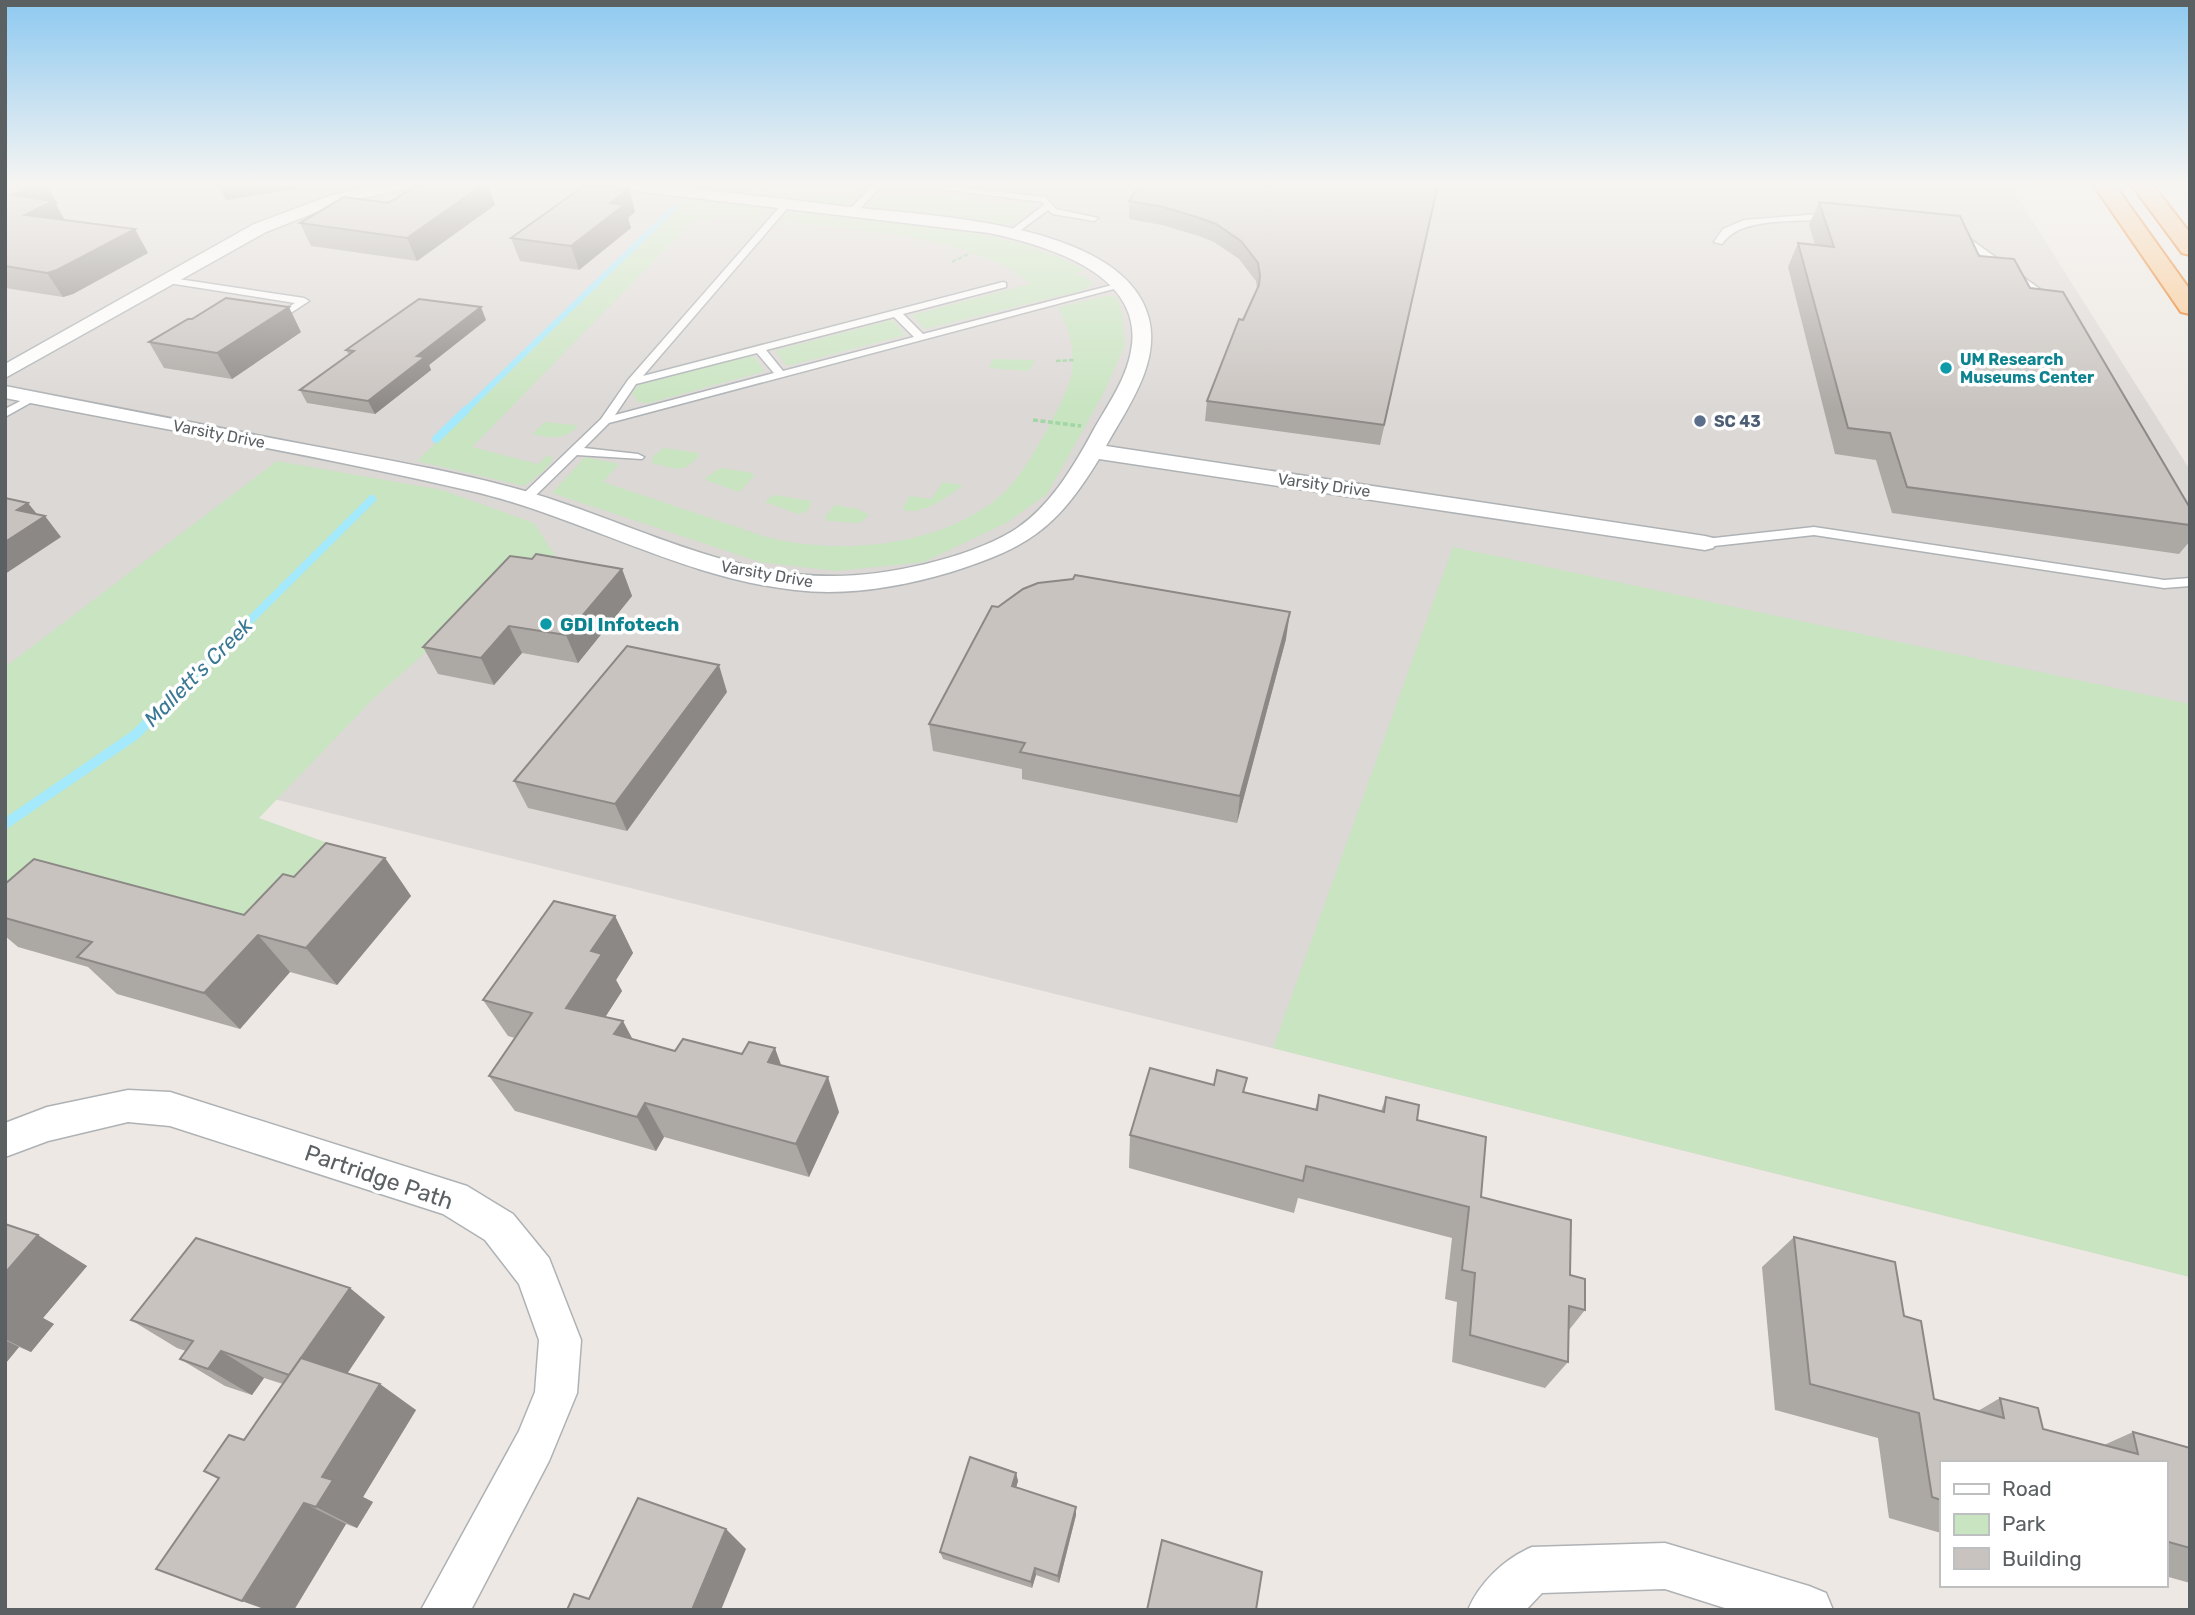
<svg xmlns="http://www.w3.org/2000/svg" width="2195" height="1615" font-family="Rubik,sans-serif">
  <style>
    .industrial { fill: #dcd8d5 }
    .green { fill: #c8e4c0 }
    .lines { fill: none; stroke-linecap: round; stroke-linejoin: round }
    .stream-far2 { stroke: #a4e9fc; stroke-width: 6 }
    .stream-far1 { stroke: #a4e9fc; stroke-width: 8 }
    .stream { stroke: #a4e9fc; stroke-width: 10 }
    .lane-casing { stroke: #aeb2b5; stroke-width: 3 }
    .street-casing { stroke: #aeb2b5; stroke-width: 3 }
    .highway-casing { stroke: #e96f07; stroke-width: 4 }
    .path-far1 { stroke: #a3d6a5; stroke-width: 2.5; stroke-dasharray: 4.5 2; stroke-linecap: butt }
    .path { stroke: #a3d6a5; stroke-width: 3.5; stroke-dasharray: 5 2.5; stroke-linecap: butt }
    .lane { fill: #fff; fill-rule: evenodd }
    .street { fill: #fff; fill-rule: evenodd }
    .highway { fill: #f9c68d; fill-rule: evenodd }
    .rail { stroke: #b1b2b3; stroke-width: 3.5; stroke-dasharray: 1 5; stroke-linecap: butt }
    .wall { fill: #aca8a4 }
    .shaded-wall { fill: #8c8886 }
    .building { fill: #c8c3bf; stroke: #8c8886; stroke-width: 2 }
    .culture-dot { fill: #0f9aa8; stroke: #fff; stroke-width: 2.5 }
    .service-dot { fill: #5c6f8a; stroke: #fff; stroke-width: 2.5 }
    .labels { text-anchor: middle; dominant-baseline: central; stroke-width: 7; stroke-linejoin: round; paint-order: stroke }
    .far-culture-label { font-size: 16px; font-weight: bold; fill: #0d838f; stroke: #fff; text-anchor: start }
    .far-service-label { font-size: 16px; font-weight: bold; fill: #4e5e75; stroke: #fff; text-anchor: start }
    .far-street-label { font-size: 16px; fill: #5b6063; stroke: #fff }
    .culture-label { font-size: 19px; font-weight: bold; fill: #0d838f; stroke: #fff; text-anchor: start }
    .water-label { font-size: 21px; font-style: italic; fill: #3a7994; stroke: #fff }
    .near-street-label { font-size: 23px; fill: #5b6063; stroke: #fff }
  </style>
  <rect width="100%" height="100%" fill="#ede8e3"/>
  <!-- industrial -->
  <path class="industrial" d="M5,184H2009L2190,470V1277L5,732Z"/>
  <!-- green -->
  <g class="green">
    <path d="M758,184H827L858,188L867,185L850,202L840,205L746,194Z"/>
    <path d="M889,185L894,187L892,191L1023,206L1027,201L1033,204L1018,222L1005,226L869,206Z"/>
    <path d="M685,198L760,207L765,212L758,223L752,226L749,224L753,219L717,214L708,220L695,219L472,447L538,464L548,455L553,458C547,470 535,478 524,486L417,461Z"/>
    <path d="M800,212C896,223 998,224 1085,270L1073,274L1084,276L1093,283L1083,290L924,329L912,315L1030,284C974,235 855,231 783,221L777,228L774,227L785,215Z"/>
    <path d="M1107,296L1117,297L1122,313L1125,345L1104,392L1047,494L1006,523L924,562L836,571L760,562L552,493L585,457L619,464L603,482C642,495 680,508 719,521C739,527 759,536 779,540C848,554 935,545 993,502C1016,485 1030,459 1044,435C1072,384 1085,362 1058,307Z"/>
    <path d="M892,320L905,334L902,336L791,365H786L776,352L777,350Z"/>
    <path d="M748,356L754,357L764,370L762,372L649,403L638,402L632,393L639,385Z"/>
    <path d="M993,359L1035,360L1029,371L989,368Z"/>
    <path d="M545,422L575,425L577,427C563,441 550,438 532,434Z"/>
    <path d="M664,448L698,453L699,456C682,475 675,468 652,463L653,456Z"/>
    <path d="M277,461L442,490L534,523L558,560L507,580L373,699L259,818L347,850L277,932L5,919V667Z"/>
    <path d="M721,468L753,473L754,476L739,492L706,480L705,478Z"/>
    <path d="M943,482L963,485C949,496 920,518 902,509L910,496L931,499Z"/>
    <path d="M773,495L811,501V505L807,511L798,514L765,502Z"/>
    <path d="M835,505L858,509L869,515L860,523L827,521L825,517Z"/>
    <path d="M1453,547L2190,704V1277L1273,1048Z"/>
  </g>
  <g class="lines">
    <!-- stream-far2 -->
    <path class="stream-far2" d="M464,412L675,207"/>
    <!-- stream-far1 -->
    <g class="stream-far1">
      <path d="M436,439L466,410"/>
      <path d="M160,710L372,499"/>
    </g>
    <!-- stream -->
    <path class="stream" d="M5,824L135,735L162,708"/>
    <defs>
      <g id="lane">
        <path d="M874,184H883L855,214H849V210Z"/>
        <path d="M901,184H928L1045,197L1056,209L1098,218L1094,221L1053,214L1048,210L1014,235L1011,234V230L1044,205L1042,202Z"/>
        <path d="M784,202L791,204L643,376L1003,282L1006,283V287L903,314L923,334L1120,283L1125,286L609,423L584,448L638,454L644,457L642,459L577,455L530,501H522V495L601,419L628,380ZM894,317L914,337L783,371L766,350ZM757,353L774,373L615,415L636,384Z"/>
        <path d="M1833,213L1836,214V218C1803,224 1742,214 1722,244L1714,242L1723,229L1744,220Z"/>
        <path d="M1953,231H1959L2051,297V301H2045L1953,235Z"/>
        <path d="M165,277L304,298L309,301L277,322L272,319L273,317L295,303L162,282V278Z"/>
        <path d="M30,396L39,398L5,417V409Z"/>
        <path d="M1814,527L2164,580L2190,578V586L2164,588L1814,535L1705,547L1699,543L1705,539Z"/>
      </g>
      <g id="street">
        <path d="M383,184H415L407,189L342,202L266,232L5,378V364L254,224L332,195Z"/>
        <path d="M610,184H660C723,192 787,199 850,207C929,216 1125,222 1149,319C1160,364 1127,408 1106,446L1705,536L1713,538L1717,543L1713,548L1705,550L1099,459C1057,528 1028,548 951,572C901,587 847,596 795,590C682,578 580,516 471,491C317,455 160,429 5,398V386C106,406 207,426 308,445C376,458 443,469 510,487C618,515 720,577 834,576C886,576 965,559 1011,532C1048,510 1073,468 1093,431C1107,406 1126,380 1131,351C1146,274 1046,245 989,233L618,189Z"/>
        <path d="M128,1090L170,1092L467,1186L513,1214L549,1258L581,1340L577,1393L549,1461L471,1610H421L519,1431L535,1392L539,1340L519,1284L485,1240L443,1214L170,1126L128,1122L48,1141L5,1157V1123L47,1107Z"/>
        <path d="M1665,1543L1809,1586L1826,1593L1833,1610H1731L1665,1589L1542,1593L1526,1610H1468C1479,1583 1505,1558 1532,1547Z"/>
      </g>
      <g id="highway">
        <path d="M2093,184H2114L2190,290V314L2181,312Z"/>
        <path d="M2131,184H2152L2190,233V255L2182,253Z"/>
      </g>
    </defs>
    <!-- lane casing -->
    <use href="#lane" class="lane-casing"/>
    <!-- street casing -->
    <use href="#street" class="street-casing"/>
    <!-- highway casing -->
    <use href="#highway" class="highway-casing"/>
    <!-- path-far1 -->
    <g class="path-far1">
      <path d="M952,262L970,253"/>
      <path d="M1056,361L1075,360"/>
    </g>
    <!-- path -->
    <path class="path" d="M1033,420L1081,426"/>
    <!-- lane -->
    <use href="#lane" class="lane"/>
    <!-- street -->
    <use href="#street" class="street"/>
    <!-- highway -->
    <use href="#highway" class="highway"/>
    <!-- rail -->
    <path class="rail" d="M1846,184L1886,197"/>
  </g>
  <!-- wall -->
  <g class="wall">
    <path d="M5,184L58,204L56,205L65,220L148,253L73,294L63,297L5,288Z"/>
    <path d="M420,184H488L495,205L417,261L311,246L300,223L388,203Z"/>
    <path d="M1439,184L1380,445L1205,421L1207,401L1257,288L1256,281L1239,259L1214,242L1199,236L1162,225L1129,219V201Z"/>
    <path d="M629,189L635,212L628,218L631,228L579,270L520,261L511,238Z"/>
    <path d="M1819,202L1979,256L2030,288L2190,508V541L2179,554L1892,513L1876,460L1835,454L1788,267L1798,243L1815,245L1809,225Z"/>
    <path d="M486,320L429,365L431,370L375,414L307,403L300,390L349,355L346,350Z"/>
    <path d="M301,332L232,379L164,368L149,342Z"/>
    <path d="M532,559L622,569L632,596L578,663L522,653L494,685L438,674L423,647Z"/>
    <path d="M1286,639L1237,823L1022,779V769L933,751L929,724Z"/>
    <path d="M727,692L627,831L528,808L514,781Z"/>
    <path d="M385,858L411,896L337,985L290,972L240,1029L117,994L88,967L18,947L5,936V884L244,915L294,877Z"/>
    <path d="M615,916L633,953L616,980L622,991L605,1017L632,1039L675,1051L781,1065L839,1112L809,1177L664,1137L656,1151L515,1111L489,1076L515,1038L508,1036L483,1000Z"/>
    <path d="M1247,1078L1244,1092L1315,1110L1319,1095L1381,1111L1386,1097L1417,1120L1481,1197L1570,1275L1585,1310L1569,1330L1568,1362L1545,1388L1452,1362L1457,1302L1445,1299L1452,1238L1298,1198L1294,1213L1129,1168L1130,1135L1214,1085Z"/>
    <path d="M5,1224L87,1266L43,1318L54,1324L31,1352L19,1347L5,1364Z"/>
    <path d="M1794,1237L1904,1316L1934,1399L1978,1411L2000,1398L2043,1429L2104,1445L2133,1432L2190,1448V1583L2165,1576V1463H1941V1533L1889,1518L1878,1438L1775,1410L1762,1267Z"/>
    <path d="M385,1317L347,1373L416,1410L363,1497L373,1502L357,1528L346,1524L294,1610H267L242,1601L218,1479L204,1471L244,1440L283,1384L264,1378L252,1395L225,1386L180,1359L186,1351L177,1348L131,1320Z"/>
    <path d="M1016,1473L1018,1481L1016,1488L1076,1507V1515L1059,1583L1036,1575L1032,1588L943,1559L940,1552Z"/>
  </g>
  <!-- shaded-wall -->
  <g class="shaded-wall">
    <path d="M37,184H45L58,204L56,205L67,224L40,238L13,195Z"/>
    <path d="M218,184H294L295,189L226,200Z"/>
    <path d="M484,184H488L495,205L417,261L407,238Z"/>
    <path d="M629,189L635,212L628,218L631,228L579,270L571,246L610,203Z"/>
    <path d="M135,229L148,253L73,294L63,297L47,273Z"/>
    <path d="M289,307L301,332L232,379L217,353Z"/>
    <path d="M481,307L486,320L429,365L431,370L375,414L368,401L417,356Z"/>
    <path d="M28,503L41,519L45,516L61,537L5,574V542L17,510Z"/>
    <path d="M622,569L632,596L578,663L566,635Z"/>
    <path d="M1290,612L1286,639L1237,823L1240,796Z"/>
    <path d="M509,626L522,653L494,685L481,658Z"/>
    <path d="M719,665L727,692L627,831L615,804Z"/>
    <path d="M385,858L411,896L337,985L306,948Z"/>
    <path d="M615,916L633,953L616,980L622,991L588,1044L566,1008L591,951Z"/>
    <path d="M258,935L290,972L240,1029L204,993Z"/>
    <path d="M623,1021L642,1057L614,1034Z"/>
    <path d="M775,1048L788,1084L768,1062Z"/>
    <path d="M828,1077L839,1112L809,1177L796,1144Z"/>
    <path d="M645,1103L664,1137L656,1151L637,1117Z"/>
    <path d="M38,1235L87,1266L43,1318L54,1324L31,1352L5,1339V1273Z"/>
    <path d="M350,1288L385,1317L329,1401L289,1375Z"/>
    <path d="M5,1340L19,1347L5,1364Z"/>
    <path d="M221,1351L264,1378L252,1395L208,1369Z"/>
    <path d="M380,1384L416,1410L363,1497L373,1502L357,1528L316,1507L322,1477Z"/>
    <path d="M1016,1473L1018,1481L1014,1494L1012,1486Z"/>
    <path d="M304,1503L346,1524L294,1610H267L242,1601Z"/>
    <path d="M1076,1507V1515L1059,1583L1058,1576Z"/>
    <path d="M726,1529L746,1549L721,1610H692Z"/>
    <path d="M1035,1568L1036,1575L1032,1588L1031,1582Z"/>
  </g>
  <!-- building -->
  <g class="building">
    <path d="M5,184H37L13,195L53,201L25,215L135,229L57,270L47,273L5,266Z"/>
    <path d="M420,184H484L407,238L300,223L344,197L388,203Z"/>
    <path d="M1140,184H1438L1384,425L1207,401L1239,319L1243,320L1259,285L1260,275L1258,263L1241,241L1216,224L1200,218L1163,207L1129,201Z"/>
    <path d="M585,185L629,189L610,203L624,205L571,246L511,238Z"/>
    <path d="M1819,202L1960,216L1979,256L2014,259L2030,288L2063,292L2190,508V525L1907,487L1890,433L1848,428L1798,243L1834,247Z"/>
    <path d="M226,298L289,307L217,353L149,342L188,319H192Z"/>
    <path d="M419,299L481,307L417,356L425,357L368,401L300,390L354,351L346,350Z"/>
    <path d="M5,498L28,503L17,510L45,516L5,542Z"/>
    <path d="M536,554L622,569L566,635L509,626L481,658L423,647L510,556L532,559Z"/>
    <path d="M1075,575L1290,612L1240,796L1020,752L1025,743L929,724L992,606L998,607L1023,589L1038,583L1073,579Z"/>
    <path d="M627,646L719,665L615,804L514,781Z"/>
    <path d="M326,843L385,858L306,948L258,935L204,993L77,957L92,942L5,918V884L34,859L244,915L283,874L294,877Z"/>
    <path d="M554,901L615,916L591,951L602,954L566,1008L623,1021L614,1034L675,1051L683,1039L742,1054L749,1042L775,1048L768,1062L828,1077L796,1144L645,1103L637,1117L489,1076L532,1013L483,1000Z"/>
    <path d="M1150,1068L1214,1085L1217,1070L1247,1078L1243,1092L1317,1110L1319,1095L1384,1112L1386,1097L1419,1105L1417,1120L1486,1137L1481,1197L1571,1220L1570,1275L1585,1279V1310L1569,1306L1568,1362L1470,1335L1475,1273L1462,1270L1469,1207L1306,1166L1303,1181L1130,1135Z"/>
    <path d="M5,1224L38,1235L5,1273Z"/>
    <path d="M1794,1237L1895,1262L1904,1316L1921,1321L1934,1399L2004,1418L2000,1398L2038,1408L2043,1429L2138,1454L2133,1432L2190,1448V1548L2165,1541V1463H1941V1500L1932,1497L1919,1413L1810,1384Z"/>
    <path d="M196,1238L350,1288L289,1375L221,1351L208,1369L180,1359L193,1341L131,1320Z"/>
    <path d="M301,1358L380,1384L322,1477L333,1480L316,1507L304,1503L242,1601L156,1569L219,1478L204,1471L229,1435L244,1440Z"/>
    <path d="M970,1457L1016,1473L1012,1486L1076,1507L1058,1576L1035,1568L1031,1582L940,1552Z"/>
    <path d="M638,1498L726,1529L692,1610H567L574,1594L589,1599Z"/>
    <path d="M1162,1540L1262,1572L1256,1610H1147Z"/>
  </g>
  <!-- sky -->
  <linearGradient id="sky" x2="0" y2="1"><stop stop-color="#8dc9f0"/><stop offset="0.45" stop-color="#f7f5f2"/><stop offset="1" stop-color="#f7f5f2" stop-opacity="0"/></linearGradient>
  <rect width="2195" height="410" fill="url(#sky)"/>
  <!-- markers -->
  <g class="culture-dot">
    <circle cx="1946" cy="368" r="7"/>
    <circle cx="546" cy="624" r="7"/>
  </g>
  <circle class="service-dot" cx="1700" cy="421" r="7"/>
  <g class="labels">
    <!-- far-culture labels -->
    <g class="far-culture-label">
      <text x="1960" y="359">UM Research<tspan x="1960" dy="18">Museums Center</tspan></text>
    </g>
    <!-- far-service labels -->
    <g class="far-service-label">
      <text x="1714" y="421">SC 43</text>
    </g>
    <!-- far-street labels -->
    <g class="far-street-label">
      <text transform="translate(219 434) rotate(11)">Varsity Drive</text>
      <text transform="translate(1324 485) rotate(8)">Varsity Drive</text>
      <text transform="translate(767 574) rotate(10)">Varsity Drive</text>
    </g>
    <!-- culture labels -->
    <g class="culture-label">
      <text x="560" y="624">GDI Infotech</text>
    </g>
    <!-- water labels -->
    <g class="water-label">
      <text transform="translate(198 672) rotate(-45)">Mallett's Creek</text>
    </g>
    <!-- near-street labels -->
    <g class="near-street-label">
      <text transform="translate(379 1177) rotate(19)">Partridge Path</text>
    </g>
  </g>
  <!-- border -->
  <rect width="2195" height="1615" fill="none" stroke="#5b6063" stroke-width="14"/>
  <!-- legend -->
  <rect x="1940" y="1461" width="228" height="126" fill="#ffffff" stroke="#bdbfc1" stroke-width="2"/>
  <rect x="1954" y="1484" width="35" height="10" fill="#ffffff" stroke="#bdbfc1" stroke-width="2"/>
  <text x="2002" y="1496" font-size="21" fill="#5b6063">Road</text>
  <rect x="1954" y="1514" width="35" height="21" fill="#c8e4c0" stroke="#bdbfc1" stroke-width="2"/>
  <text x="2002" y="1531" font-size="21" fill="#5b6063">Park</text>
  <rect x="1954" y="1548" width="35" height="21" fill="#c8c3bf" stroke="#bdbfc1" stroke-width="2"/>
  <text x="2002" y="1566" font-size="21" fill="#5b6063">Building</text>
</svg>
